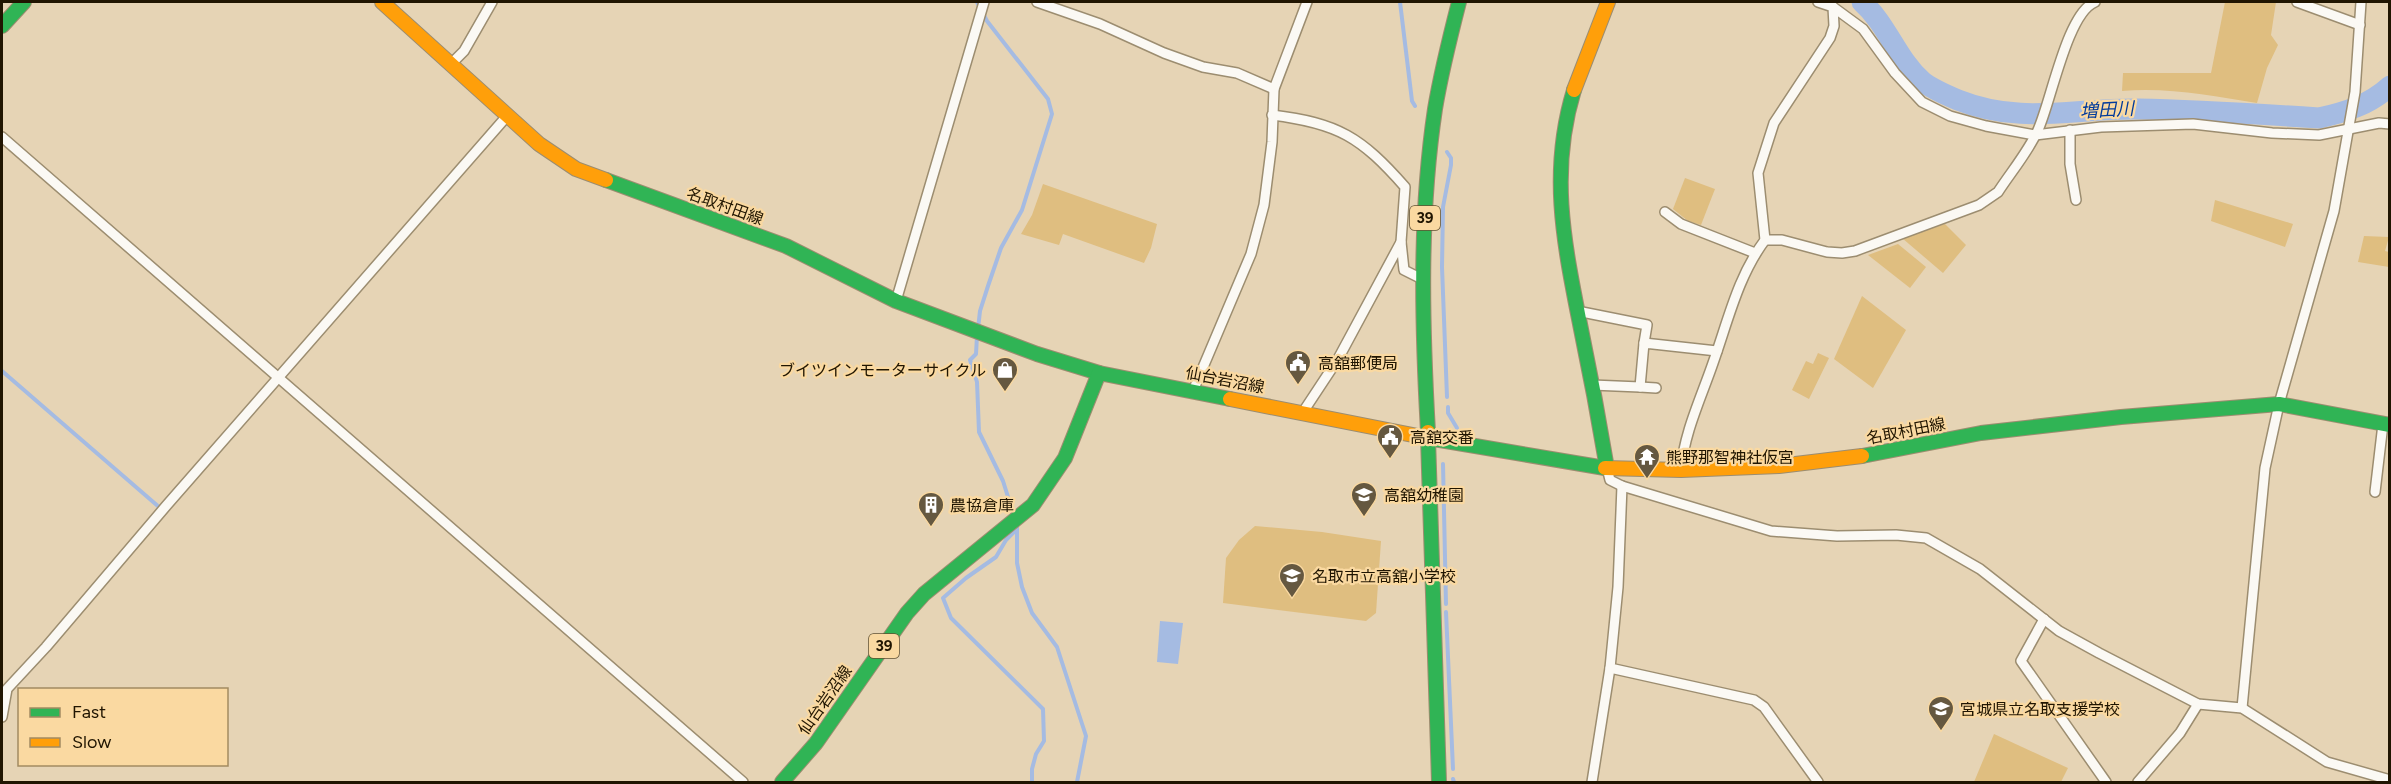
<svg xmlns="http://www.w3.org/2000/svg" width="2391" height="784" font-family="Figtree,'Noto Sans JP',sans-serif">
  <style>
    .green { fill: #dfbe80 }
    .water { fill: #a5bbe2 }
    .lines { fill: none; stroke-linecap: round; stroke-linejoin: round }
    .stream { stroke: #a5bbe2; stroke-width: 4 }
    .river { stroke: #a5bbe2; stroke-width: 21 }
    .street-casing { stroke: #9c8d70; stroke-width: 12 }
    .fast-casing { stroke: #9c8d70; stroke-width: 16 }
    .slow-casing { stroke: #9c8d70; stroke-width: 16 }
    .street { stroke: #fbf9f4; stroke-width: 9 }
    .fast { stroke: #30b455; stroke-width: 14 }
    .slow { stroke: #ff9f0a; stroke-width: 14 }
    .labels { text-anchor: middle; dominant-baseline: central; stroke-width: 4.5; stroke-linejoin: round; paint-order: stroke }
    .shield { fill: #fad9a1; stroke: #615031; stroke-width: 1.5 }
    .shield-label { font-size: 15px; font-weight: bold; fill: #201501 }
    .street-label { font-size: 16px; fill: #201501; stroke: #fad9a1 }
    .poi-label { font-size: 16px; fill: #201501; stroke: #fad9a1; text-anchor: start }
    .water-label { font-size: 18px; font-style: italic; fill: #023b9c; stroke: #fad9a1 }
  </style>
  <rect width="100%" height="100%" fill="#e6d4b5"/>
  <!-- green -->
  <g class="green">
    <path d="M2225,2H2276L2271,35L2278,45L2267,68L2257,103C2212,96 2168,87 2122,91L2123,73H2211Z"/>
    <path d="M1685,178L1715,189L1701,225L1688,221L1673,209Z"/>
    <path d="M1043,184L1157,224L1151,248L1144,263L1063,234L1059,245L1021,234L1032,215Z"/>
    <path d="M2215,200L2293,224L2285,247L2211,221Z"/>
    <path d="M1945,224L1966,245L1943,273L1902,238Z"/>
    <path d="M2364,236L2389,237L2385,251L2389,252V267L2358,262Z"/>
    <path d="M1898,244L1926,267L1910,288L1868,255Z"/>
    <path d="M1862,296L1906,330L1873,388L1834,359Z"/>
    <path d="M1818,353L1829,358L1809,399L1792,390L1806,361L1813,364Z"/>
    <path d="M1255,526L1322,532L1381,541L1376,613L1366,621L1223,603L1226,558L1239,540Z"/>
    <path d="M1994,734L2068,768L2061,782H1974Z"/>
  </g>
  <!-- water -->
  <path class="water" d="M1160,621L1183,623L1178,664L1157,662Z"/>
  <g class="lines">
    <!-- stream -->
    <g class="stream">
      <path d="M977,2L987,21L1048,99L1052,114L1022,210L1001,248L988,286L980,311L978,329"/>
      <path d="M1400,2L1412,101L1415,106"/>
      <path d="M1447,152L1451,158V165L1443,207L1442,267L1447,397"/>
      <path d="M977,336L976,354L970,360L977,382L979,432L1003,481L1014,516"/>
      <path d="M2,371L159,507"/>
      <path d="M1448,407V413L1457,428"/>
      <path d="M1443,464L1446,604"/>
      <path d="M1017,526V563L1022,587L1032,613L1057,647L1086,736L1077,782"/>
      <path d="M1017,529L1006,540L996,557L966,578L943,598L951,618L1043,709L1044,741L1036,754L1032,769V782"/>
      <path d="M1446,612L1453,769"/>
      <path d="M1453,779L1454,782"/>
    </g>
    <!-- river -->
    <path class="river" d="M1862,2C1887,24 1897,59 1922,81C1932,89 1946,95 1958,100C2021,125 2073,108 2138,109C2198,110 2259,114 2319,118C2346,112 2369,105 2390,86"/>
    <defs>
      <g id="street">
        <path d="M1037,2L1100,24L1164,53L1203,67L1237,73L1274,89"/>
        <path d="M2297,2L2360,25"/>
        <path d="M1833,7L1863,29L1895,73L1922,102L1950,116L1986,126L2035,135L2101,127L2193,124L2272,133L2319,135L2379,123L2390,124"/>
        <path d="M451,64L464,51L492,2"/>
        <path d="M1272,115C1338,123 1361,137 1405,187L1401,242L1338,359L1303,412"/>
        <path d="M2070,130V164L2076,200"/>
        <path d="M2,137L743,782"/>
        <path d="M1665,212L1681,224L1755,253"/>
        <path d="M1765,240H1782L1827,252L1842,253L1855,251L1979,205L1998,192C2011,172 2028,152 2038,130C2051,102 2067,13 2095,2"/>
        <path d="M1401,242L1404,270L1424,280"/>
        <path d="M896,301L984,2"/>
        <path d="M1577,311L1647,325L1644,343"/>
        <path d="M1592,385L1640,387L1644,343L1717,351"/>
        <path d="M1640,387L1656,388"/>
        <path d="M1193,391L1251,254L1264,205L1272,142L1274,89L1307,2"/>
        <path d="M1607,468L1610,480L1622,486L1771,531L1837,536L1896,535L1926,538L1980,569L2059,631L2099,653L2198,704L2242,708L2327,762L2390,780"/>
        <path d="M1681,470C1684,433 1701,398 1713,363C1728,321 1738,276 1765,240L1758,173L1774,123L1830,38L1834,26L1833,7L1818,2"/>
        <path d="M1622,486L1618,587L1610,668L1754,700L1764,707L1818,782"/>
        <path d="M2375,492L2383,424"/>
        <path d="M2044,619L2021,661L2106,782"/>
        <path d="M2242,708L2265,468L2279,404L2334,211L2355,92L2361,2"/>
        <path d="M2,717L7,689L46,647L166,506L507,116"/>
        <path d="M1592,782L1610,668"/>
        <path d="M2138,782L2180,733L2198,704"/>
      </g>
      <g id="fast">
        <path d="M2,26L24,2"/>
        <path d="M1574,90C1549,172 1564,243 1580,324C1590,372 1599,420 1607,468"/>
        <path d="M606,180L786,246L896,301L1037,354L1099,373"/>
        <path d="M1428,432C1422,324 1419,216 1435,109C1441,73 1450,37 1459,2"/>
        <path d="M1862,456L1981,433L2121,417L2279,404L2390,425"/>
        <path d="M782,782L816,743L907,613L924,594L1033,505L1065,458L1099,373L1230,399"/>
        <path d="M1439,782L1428,438L1605,468"/>
      </g>
      <g id="slow">
        <path d="M382,2L539,144L576,169L606,180"/>
        <path d="M1574,90L1608,2"/>
        <path d="M1230,399L1428,438V432"/>
        <path d="M1605,468L1681,470L1779,466L1862,456"/>
      </g>
    </defs>
    <!-- street casing -->
    <use href="#street" class="street-casing"/>
    <!-- fast casing -->
    <use href="#fast" class="fast-casing"/>
    <!-- slow casing -->
    <use href="#slow" class="slow-casing"/>
    <!-- street -->
    <use href="#street" class="street"/>
    <!-- fast -->
    <use href="#fast" class="fast"/>
    <!-- slow -->
    <use href="#slow" class="slow"/>
  </g>
  <!-- icons -->
  <defs>
    <symbol id="civic-pin" viewBox="-11 -11 22 30"><path d="M0 17L-7.5 6A9.5 9.5 0 1 1 7.5 6Z" fill="#655840" stroke="#fad9a1"/><path d="M-.6-6.5H3V-4.5H.6V-3L4-1V1h2V6H-6V1h2V-1L-.6-3ZM-1.2 2.5V6h2.4V2.5Z" fill="#fff"/></symbol>
    <symbol id="shop-pin" viewBox="-11 -11 22 30"><path d="M0 17L-7.5 6A9.5 9.5 0 1 1 7.5 6Z" fill="#655840" stroke="#fad9a1"/><path d="M-5-2.5h2.3a2.7 3.5 0 0 1 5.4 0H5L5.5 6h-11ZM-1.5-2.5h3a1.5 2.3 0 0 0-3 0Z" fill="#fff"/></symbol>
    <symbol id="temple-pin" viewBox="-11 -11 22 30"><path d="M0 17L-7.5 6A9.5 9.5 0 1 1 7.5 6Z" fill="#655840" stroke="#fad9a1"/><path d="M0-6L5-2H3V0L6.5 2.5H4V6H1.5V3h-3V6H-4V2.5H-6.5L-3 0V-2H-5Z" fill="#fff"/></symbol>
    <symbol id="school-pin" viewBox="-11 -11 22 30"><path d="M0 17L-7.5 6A9.5 9.5 0 1 1 7.5 6Z" fill="#655840" stroke="#fad9a1"/><path d="M0-5L7-2L0 1L-7-2ZM-4 1L0 2.5L4 1V4Q0 6-4 4Z" fill="#fff"/></symbol>
    <symbol id="building-pin" viewBox="-11 -11 22 30"><path d="M0 17L-7.5 6A9.5 9.5 0 1 1 7.5 6Z" fill="#655840" stroke="#fad9a1"/><path d="M-4-6H4V6H1V3H-1V6H-4ZM-2.5-4.3h1.7v1.8h-1.7ZM.8-4.3h1.7v1.8H.8ZM-2.5-1h1.7V.8h-1.7ZM.8-1h1.7V.8H.8Z" fill="#fff"/></symbol>
  </defs>
  <g fill-rule="evenodd">
    <use href="#civic-pin" x="1283" y="348" width="30" height="40"/>
    <use href="#shop-pin" x="990" y="355" width="30" height="40"/>
    <use href="#civic-pin" x="1375" y="422" width="30" height="40"/>
    <use href="#temple-pin" x="1632" y="442" width="30" height="40"/>
    <use href="#school-pin" x="1349" y="480" width="30" height="40"/>
    <use href="#building-pin" x="916" y="490" width="30" height="40"/>
    <use href="#school-pin" x="1277" y="561" width="30" height="40"/>
    <use href="#school-pin" x="1926" y="694" width="30" height="40"/>
  </g>
  <g class="labels">
    <!-- shield labels -->
    <g class="shield">
      <rect x="1410" y="206" width="30" height="24" rx="4.5"/>
      <rect x="869" y="634" width="30" height="24" rx="4.5"/>
    </g>
    <g class="shield-label">
      <text x="1425" y="218">39</text>
      <text x="884" y="646">39</text>
    </g>
    <!-- street labels -->
    <g class="street-label">
      <text transform="translate(725 206) rotate(20)">名取村田線</text>
      <text transform="translate(1225 380) rotate(11)">仙台岩沼線</text>
      <text transform="translate(1906 431) rotate(-11)">名取村田線</text>
      <text transform="translate(825 700) rotate(-55)">仙台岩沼線</text>
    </g>
    <!-- poi labels -->
    <g class="poi-label">
      <text x="1318" y="363">高舘郵便局</text>
      <text x="986" y="370" text-anchor="end">ブイツインモーターサイクル</text>
      <text x="1410" y="437">高舘交番</text>
      <text x="1666" y="457">熊野那智神社仮宮</text>
      <text x="1384" y="495">高舘幼稚園</text>
      <text x="950" y="505">農協倉庫</text>
      <text x="1312" y="576">名取市立高舘小学校</text>
      <text x="1960" y="709">宮城県立名取支援学校</text>
    </g>
    <!-- water labels -->
    <g class="water-label">
      <text transform="translate(2107 110) rotate(-3)">増田川</text>
    </g>
  </g>
  <!-- border -->
  <rect width="2391" height="784" fill="none" stroke="#201501" stroke-width="6"/>
  <!-- legend -->
  <rect x="18" y="688" width="210" height="78" fill="#fad9a1" stroke="#a38b61" stroke-width="1.5"/>
  <rect x="30" y="708" width="30" height="9" fill="#30b455" stroke="#a38b61" stroke-width="1.5"/>
  <text x="72" y="718" font-size="18" fill="#201501">Fast</text>
  <rect x="30" y="738" width="30" height="9" fill="#ff9f0a" stroke="#a38b61" stroke-width="1.5"/>
  <text x="72" y="748" font-size="18" fill="#201501">Slow</text>
</svg>
